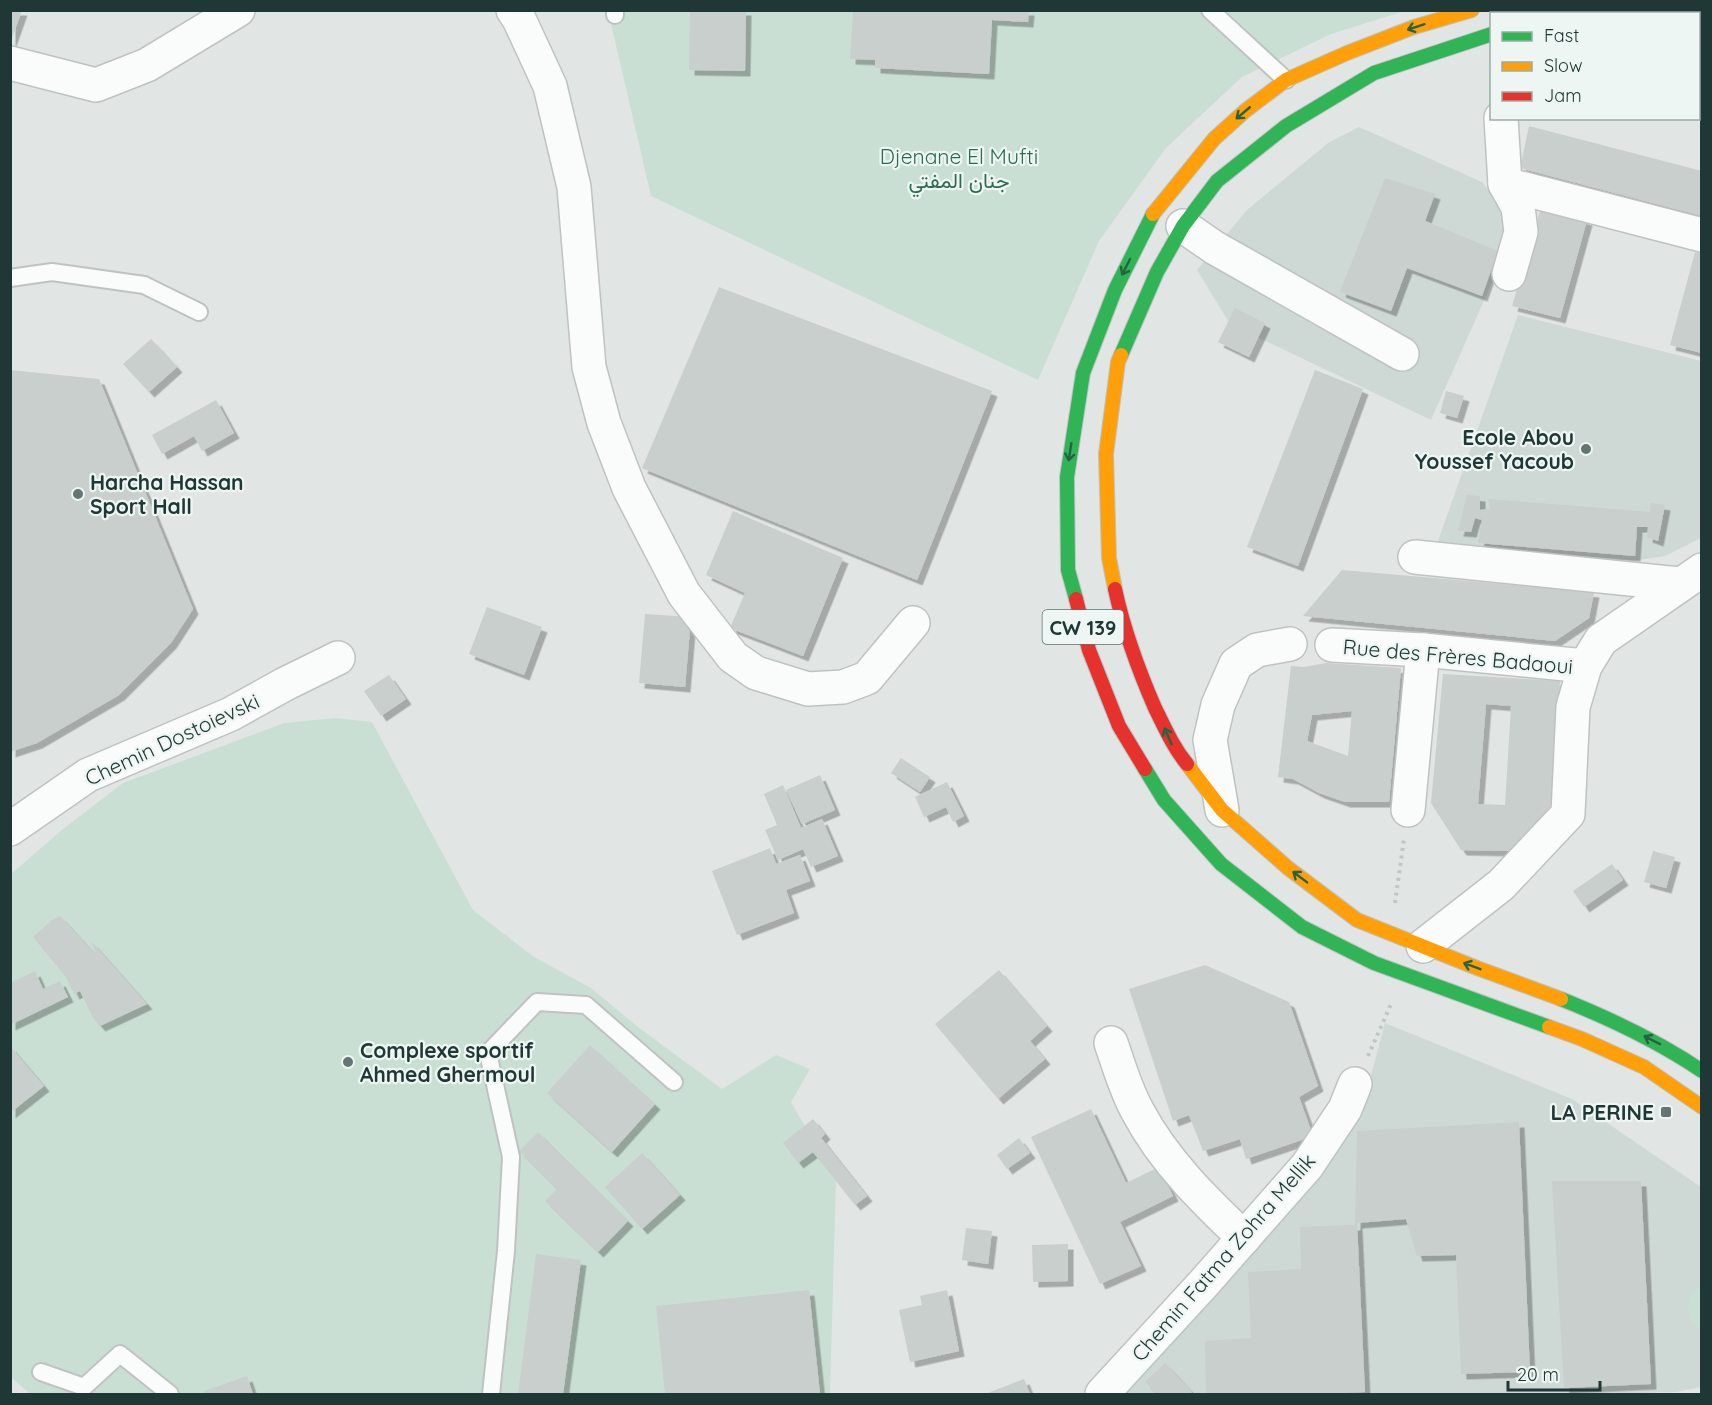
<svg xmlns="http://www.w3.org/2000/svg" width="1712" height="1405" font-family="Quicksand,Vazirmatn,sans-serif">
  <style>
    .built { fill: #ced8d5 }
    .green { fill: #cadfd4 }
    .building { fill: #c9cfcd; fill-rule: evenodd; filter: url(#shadow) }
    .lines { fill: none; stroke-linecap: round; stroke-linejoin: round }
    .lane-casing { stroke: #bec3c2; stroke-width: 20 }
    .street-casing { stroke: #bec3c2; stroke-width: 36 }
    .fast-casing { stroke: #bbc3c2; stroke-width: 16 }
    .slow-casing { stroke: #bbc3c2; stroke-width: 16 }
    .jam-casing { stroke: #bbc3c2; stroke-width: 16 }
    .path { stroke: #bfc6c6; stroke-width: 4; stroke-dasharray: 3 4.5; stroke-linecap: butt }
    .lane { stroke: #fafbfb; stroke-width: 16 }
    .street { stroke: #fafbfb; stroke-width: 33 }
    .fast { stroke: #30b455; stroke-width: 14 }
    .slow { stroke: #ff9f0a; stroke-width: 14 }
    .jam { stroke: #e5322d; stroke-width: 14 }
    .oneway { stroke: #266340 }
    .poi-dot { fill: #647573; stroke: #eef6f3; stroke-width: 2 }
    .labels { text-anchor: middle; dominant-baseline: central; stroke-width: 4.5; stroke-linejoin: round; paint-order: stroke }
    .shield { fill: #eef6f3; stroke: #5e716e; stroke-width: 1.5 }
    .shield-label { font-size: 20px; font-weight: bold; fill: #203835 }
    .park-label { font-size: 21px; fill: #2c6c50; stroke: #eef6f3 }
    .poi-label { font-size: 21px; font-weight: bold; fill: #203835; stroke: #eef6f3; text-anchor: end }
    .street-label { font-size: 21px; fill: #203835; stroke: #eef6f3 }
  </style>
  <defs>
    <filter id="shadow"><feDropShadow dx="5.5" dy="5.5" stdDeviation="0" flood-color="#0004"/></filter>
  </defs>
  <rect width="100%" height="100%" fill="#e1e6e5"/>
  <!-- built -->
  <g class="built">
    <path d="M1359,127L1482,182L1501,207L1510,227L1506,251L1431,420L1230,324L1197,270L1247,210L1328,143Z"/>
    <path d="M1518,315L1701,361V538L1665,556L1633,561L1437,544Z"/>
    <path d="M1385,1023L1572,1099L1701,1187V1387L1676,1392L1603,1394H1124L1306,1193L1359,1120Z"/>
  </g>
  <!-- green -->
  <g class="green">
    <path d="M608,11H1405L1331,34L1242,77L1166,148L1099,241L1038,380L651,196Z"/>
    <path d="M335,718L372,722L473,910L534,957L591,988L638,1027L722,1089L776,1055L810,1069L791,1102L836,1180L830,1394H30L11,1377V874L63,829L123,783L284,723Z"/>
    <path d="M1701,1285V1332C1684,1320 1682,1296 1701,1285Z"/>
  </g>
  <!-- building -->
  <g class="building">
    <path d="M10,10H22L11,41H10Z"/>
    <path d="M690,10H746L745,71L689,70Z"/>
    <path d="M853,10H1029L1028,22L992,20L989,74L875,68V60L850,59Z"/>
    <path d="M1529,126L1702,171V216L1520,168Z"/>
    <path d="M1385,178L1435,194L1425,221L1498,251L1482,296L1407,268L1391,311L1340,292Z"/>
    <path d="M1541,208L1587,220L1560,318L1512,306Z"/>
    <path d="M1695,252L1702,254V353L1670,345Z"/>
    <path d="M719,287L992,391L917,580L642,468Z"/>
    <path d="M1235,308L1265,323L1249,357L1218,342Z"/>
    <path d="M151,339L177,367L149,392L123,364Z"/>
    <path d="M10,370L99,379L193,609L171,643L119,695L37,743L10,752Z"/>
    <path d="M1315,370L1363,389L1298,566L1247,547Z"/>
    <path d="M1446,391L1464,396L1457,418L1440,413Z"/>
    <path d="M216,400L234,433L202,451L194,436L162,454L152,435Z"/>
    <path d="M1467,495L1480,496V510L1490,509L1488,499L1650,512L1651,503L1665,505L1658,541L1647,537L1648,527H1637L1635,556L1478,543L1482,520L1475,518L1471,532L1458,531Z"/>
    <path d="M733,511L843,558L803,656L730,628L745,593L706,575Z"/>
    <path d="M1342,570L1594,592L1589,618L1555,641L1303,616Z"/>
    <path d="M487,607L542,627L524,675L469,654Z"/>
    <path d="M645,614L691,617L685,687L639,683Z"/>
    <path d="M1326,663L1401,668L1389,802H1345L1319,793L1293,779L1278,777L1291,666L1304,667ZM1352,711L1348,756L1307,741L1312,715Z"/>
    <path d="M1443,674L1560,681L1550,818L1512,851L1461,850L1431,803ZM1486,704L1511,706L1505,805L1478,804Z"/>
    <path d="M389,675L406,699L381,716L364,691Z"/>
    <path d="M901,758L930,777L920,792L891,773Z"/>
    <path d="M820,775L835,810L802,824L786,790Z"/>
    <path d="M947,782L964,816L953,822L946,807L924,817L915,797Z"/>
    <path d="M783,785L801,828L822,819L838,856L811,867L803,849L778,860L765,830L777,825L764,794Z"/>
    <path d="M770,848L776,864L800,855L810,881L786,890L794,913L737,935L712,871Z"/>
    <path d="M1653,851L1675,857L1666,888L1644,882Z"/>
    <path d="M1612,864L1623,880L1584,907L1573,891Z"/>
    <path d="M60,916L97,956L91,941L147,1004L100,1026L93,1018L80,991L74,994L66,977L33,937L52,920Z"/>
    <path d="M1205,965L1289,1002L1318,1086L1299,1097L1313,1136L1246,1159L1240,1139L1203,1151L1189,1115L1173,1121L1129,989Z"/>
    <path d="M999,970L1047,1026L1030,1041L1045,1059L998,1099L935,1024Z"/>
    <path d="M35,971L43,989L60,981L68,997L10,1025V983Z"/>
    <path d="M590,1045L655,1104L612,1152L547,1093Z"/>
    <path d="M10,1046L44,1086L10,1113Z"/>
    <path d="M1091,1109L1126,1183L1159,1167L1173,1196L1120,1222L1141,1266L1100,1284L1031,1137Z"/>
    <path d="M813,1119L825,1134L821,1138L867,1196L855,1205L813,1152L798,1163L783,1143Z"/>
    <path d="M1519,1122L1530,1372L1461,1374L1456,1255L1417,1256L1406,1219L1357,1223L1365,1392L1319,1394H1206L1205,1341L1251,1338L1248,1272L1301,1269L1300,1227L1355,1225L1357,1131Z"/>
    <path d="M538,1132L628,1221L598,1252L545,1201L557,1189L519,1151Z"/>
    <path d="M1019,1138L1030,1153L1007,1169L997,1155Z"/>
    <path d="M642,1153L680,1195L642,1229L605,1187Z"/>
    <path d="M1552,1181H1641L1651,1384L1564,1388Z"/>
    <path d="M966,1228L992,1231L988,1264L962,1260Z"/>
    <path d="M1068,1244V1281L1033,1282L1032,1245Z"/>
    <path d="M536,1254L581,1260L563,1394H518Z"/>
    <path d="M809,1290L820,1394H665L656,1306Z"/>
    <path d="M947,1290L959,1351L910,1362L899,1310L922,1305L920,1296Z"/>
    <path d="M1165,1363L1192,1392L1190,1394H1157L1145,1382Z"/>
    <path d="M247,1376L253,1394H205L204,1391Z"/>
    <path d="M1024,1379L1030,1394H985Z"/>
  </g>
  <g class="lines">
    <defs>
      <g id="lane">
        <path d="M1210,10L1286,80"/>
        <path d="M615,15V10"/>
        <path d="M10,278L52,272L144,285L199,312"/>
        <path d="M41,1372L84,1387L120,1354L170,1394"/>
        <path d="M491,1394L506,1251L511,1157L488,1053L537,1002L586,1005L674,1082"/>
      </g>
      <g id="street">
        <path d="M513,10L519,19L550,86L574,187L589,367L604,423L629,488L684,594L733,657L756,673L808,689L843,687L867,678L913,623"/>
        <path d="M10,63L96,85L147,65L238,10"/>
        <path d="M1501,118L1505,184L1518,207L1521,232L1509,274"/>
        <path d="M1505,184L1702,235"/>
        <path d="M1183,226L1215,248L1402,354"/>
        <path d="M1415,557L1679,584"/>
        <path d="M1332,645L1423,650L1585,666"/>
        <path d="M1222,810L1210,740L1218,705L1236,664L1257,650L1290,644"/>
        <path d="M1408,810L1423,650"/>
        <path d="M10,829L88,775L231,714L285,684L338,658"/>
        <path d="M1423,946L1501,885L1568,814L1573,707L1585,666L1601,640L1702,570"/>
        <path d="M1111,1043C1119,1066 1126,1091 1138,1112C1164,1161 1204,1200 1244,1238"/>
        <path d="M1102,1394L1204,1283L1307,1166L1345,1109L1355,1084"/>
      </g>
      <g id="fast">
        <path d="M1564,14L1575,10"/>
        <path d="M1121,355L1157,272L1183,226L1217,181L1286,126L1374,73L1492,34"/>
        <path d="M1076,599L1068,570L1067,477L1083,373L1115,290L1153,214"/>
        <path d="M1145,769L1164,800L1221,864L1302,927L1374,963L1549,1027"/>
        <path d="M1561,999C1611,1019 1658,1041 1702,1071"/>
      </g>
      <g id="slow">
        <path d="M1153,214L1214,139L1245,111L1286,80L1347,53L1414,27L1472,10"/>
        <path d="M1115,589L1109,558L1106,454L1118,362L1121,355"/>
        <path d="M1187,764L1222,810L1288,868L1357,920L1477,968L1561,999"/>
        <path d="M1549,1027L1582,1039L1644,1067L1702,1107"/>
      </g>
      <g id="jam">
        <path d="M1115,589C1124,631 1138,669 1155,708C1165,728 1173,747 1187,764"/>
        <path d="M1076,599L1089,650L1119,726L1145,769"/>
      </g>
    </defs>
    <!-- lane casing -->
    <use href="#lane" class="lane-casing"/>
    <!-- street casing -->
    <use href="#street" class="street-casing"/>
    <!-- fast casing -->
    <use href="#fast" class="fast-casing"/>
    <!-- slow casing -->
    <use href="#slow" class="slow-casing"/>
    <!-- jam casing -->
    <use href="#jam" class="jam-casing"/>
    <!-- path -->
    <g class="path">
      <path d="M1395,903L1404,839"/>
      <path d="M1368,1056L1392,1002"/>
    </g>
    <!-- lane -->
    <use href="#lane" class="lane"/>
    <!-- street -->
    <use href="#street" class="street"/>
    <!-- fast -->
    <use href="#fast" class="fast"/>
    <!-- slow -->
    <use href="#slow" class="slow"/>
    <!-- jam -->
    <use href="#jam" class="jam"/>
  </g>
  <!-- one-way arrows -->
  <defs><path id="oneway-shaft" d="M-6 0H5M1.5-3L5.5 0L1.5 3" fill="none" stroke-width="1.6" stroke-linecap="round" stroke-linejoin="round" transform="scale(1.5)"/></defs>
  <g class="oneway">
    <use href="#oneway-shaft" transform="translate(1416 27) rotate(162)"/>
    <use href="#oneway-shaft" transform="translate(1243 113) rotate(140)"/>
    <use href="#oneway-shaft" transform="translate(1126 267) rotate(117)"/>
    <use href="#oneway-shaft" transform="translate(1070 452) rotate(99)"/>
    <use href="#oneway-shaft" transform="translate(1168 736) rotate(-114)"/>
    <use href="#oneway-shaft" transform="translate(1300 877) rotate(-143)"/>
    <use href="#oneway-shaft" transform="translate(1472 966) rotate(-159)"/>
    <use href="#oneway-shaft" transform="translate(1652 1040) rotate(-153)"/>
  </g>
  <!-- markers -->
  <g class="poi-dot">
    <circle cx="1586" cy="449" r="6"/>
    <circle cx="78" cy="494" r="6"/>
    <circle cx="348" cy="1062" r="6"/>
    <rect x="1660" y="1106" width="12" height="12" rx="3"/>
  </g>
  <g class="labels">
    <!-- shield labels -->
    <rect class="shield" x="1042.5" y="610" width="81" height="34" rx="4.5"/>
    <g class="shield-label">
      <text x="1083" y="627">CW 139</text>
    </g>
    <!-- park labels -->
    <g class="park-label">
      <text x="959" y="156">Djenane El Mufti<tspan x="959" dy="24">جنان المفتي</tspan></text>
    </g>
    <!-- poi labels -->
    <g class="poi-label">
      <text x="1574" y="437">Ecole Abou<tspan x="1574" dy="24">Youssef Yacoub</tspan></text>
      <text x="90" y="482" text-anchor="start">Harcha Hassan<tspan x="90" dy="24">Sport Hall</tspan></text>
      <text x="360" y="1050" text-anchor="start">Complexe sportif<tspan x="360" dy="24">Ahmed Ghermoul</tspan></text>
      <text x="1654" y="1112">LA PERINE</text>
    </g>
    <!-- street labels -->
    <g class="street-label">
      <text transform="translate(1458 656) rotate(5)">Rue des Frères Badaoui</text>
      <text transform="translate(172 739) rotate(-25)">Chemin Dostoievski</text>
      <text transform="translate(1223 1257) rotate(-49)">Chemin Fatma Zohra Mellik</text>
    </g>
  </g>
  <!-- border -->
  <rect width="1712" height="1405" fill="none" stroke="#203835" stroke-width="24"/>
  <!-- legend -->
  <rect x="1490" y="12" width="210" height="108" fill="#eef6f3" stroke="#9caaa7" stroke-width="1.5"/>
  <rect x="1502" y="32" width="30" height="9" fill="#30b455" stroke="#9caaa7" stroke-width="1.5"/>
  <text x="1544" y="42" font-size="18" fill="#203835">Fast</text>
  <rect x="1502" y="62" width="30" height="9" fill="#ff9f0a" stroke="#9caaa7" stroke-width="1.5"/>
  <text x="1544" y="72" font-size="18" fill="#203835">Slow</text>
  <rect x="1502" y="92" width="30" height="9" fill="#e5322d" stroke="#9caaa7" stroke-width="1.5"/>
  <text x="1544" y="102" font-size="18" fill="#203835">Jam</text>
  <!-- scale -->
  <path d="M1508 1381v9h92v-9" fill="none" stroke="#203835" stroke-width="3"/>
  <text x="1517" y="1381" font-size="18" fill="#203835" stroke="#eef6f3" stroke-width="4.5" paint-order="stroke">20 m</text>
</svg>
